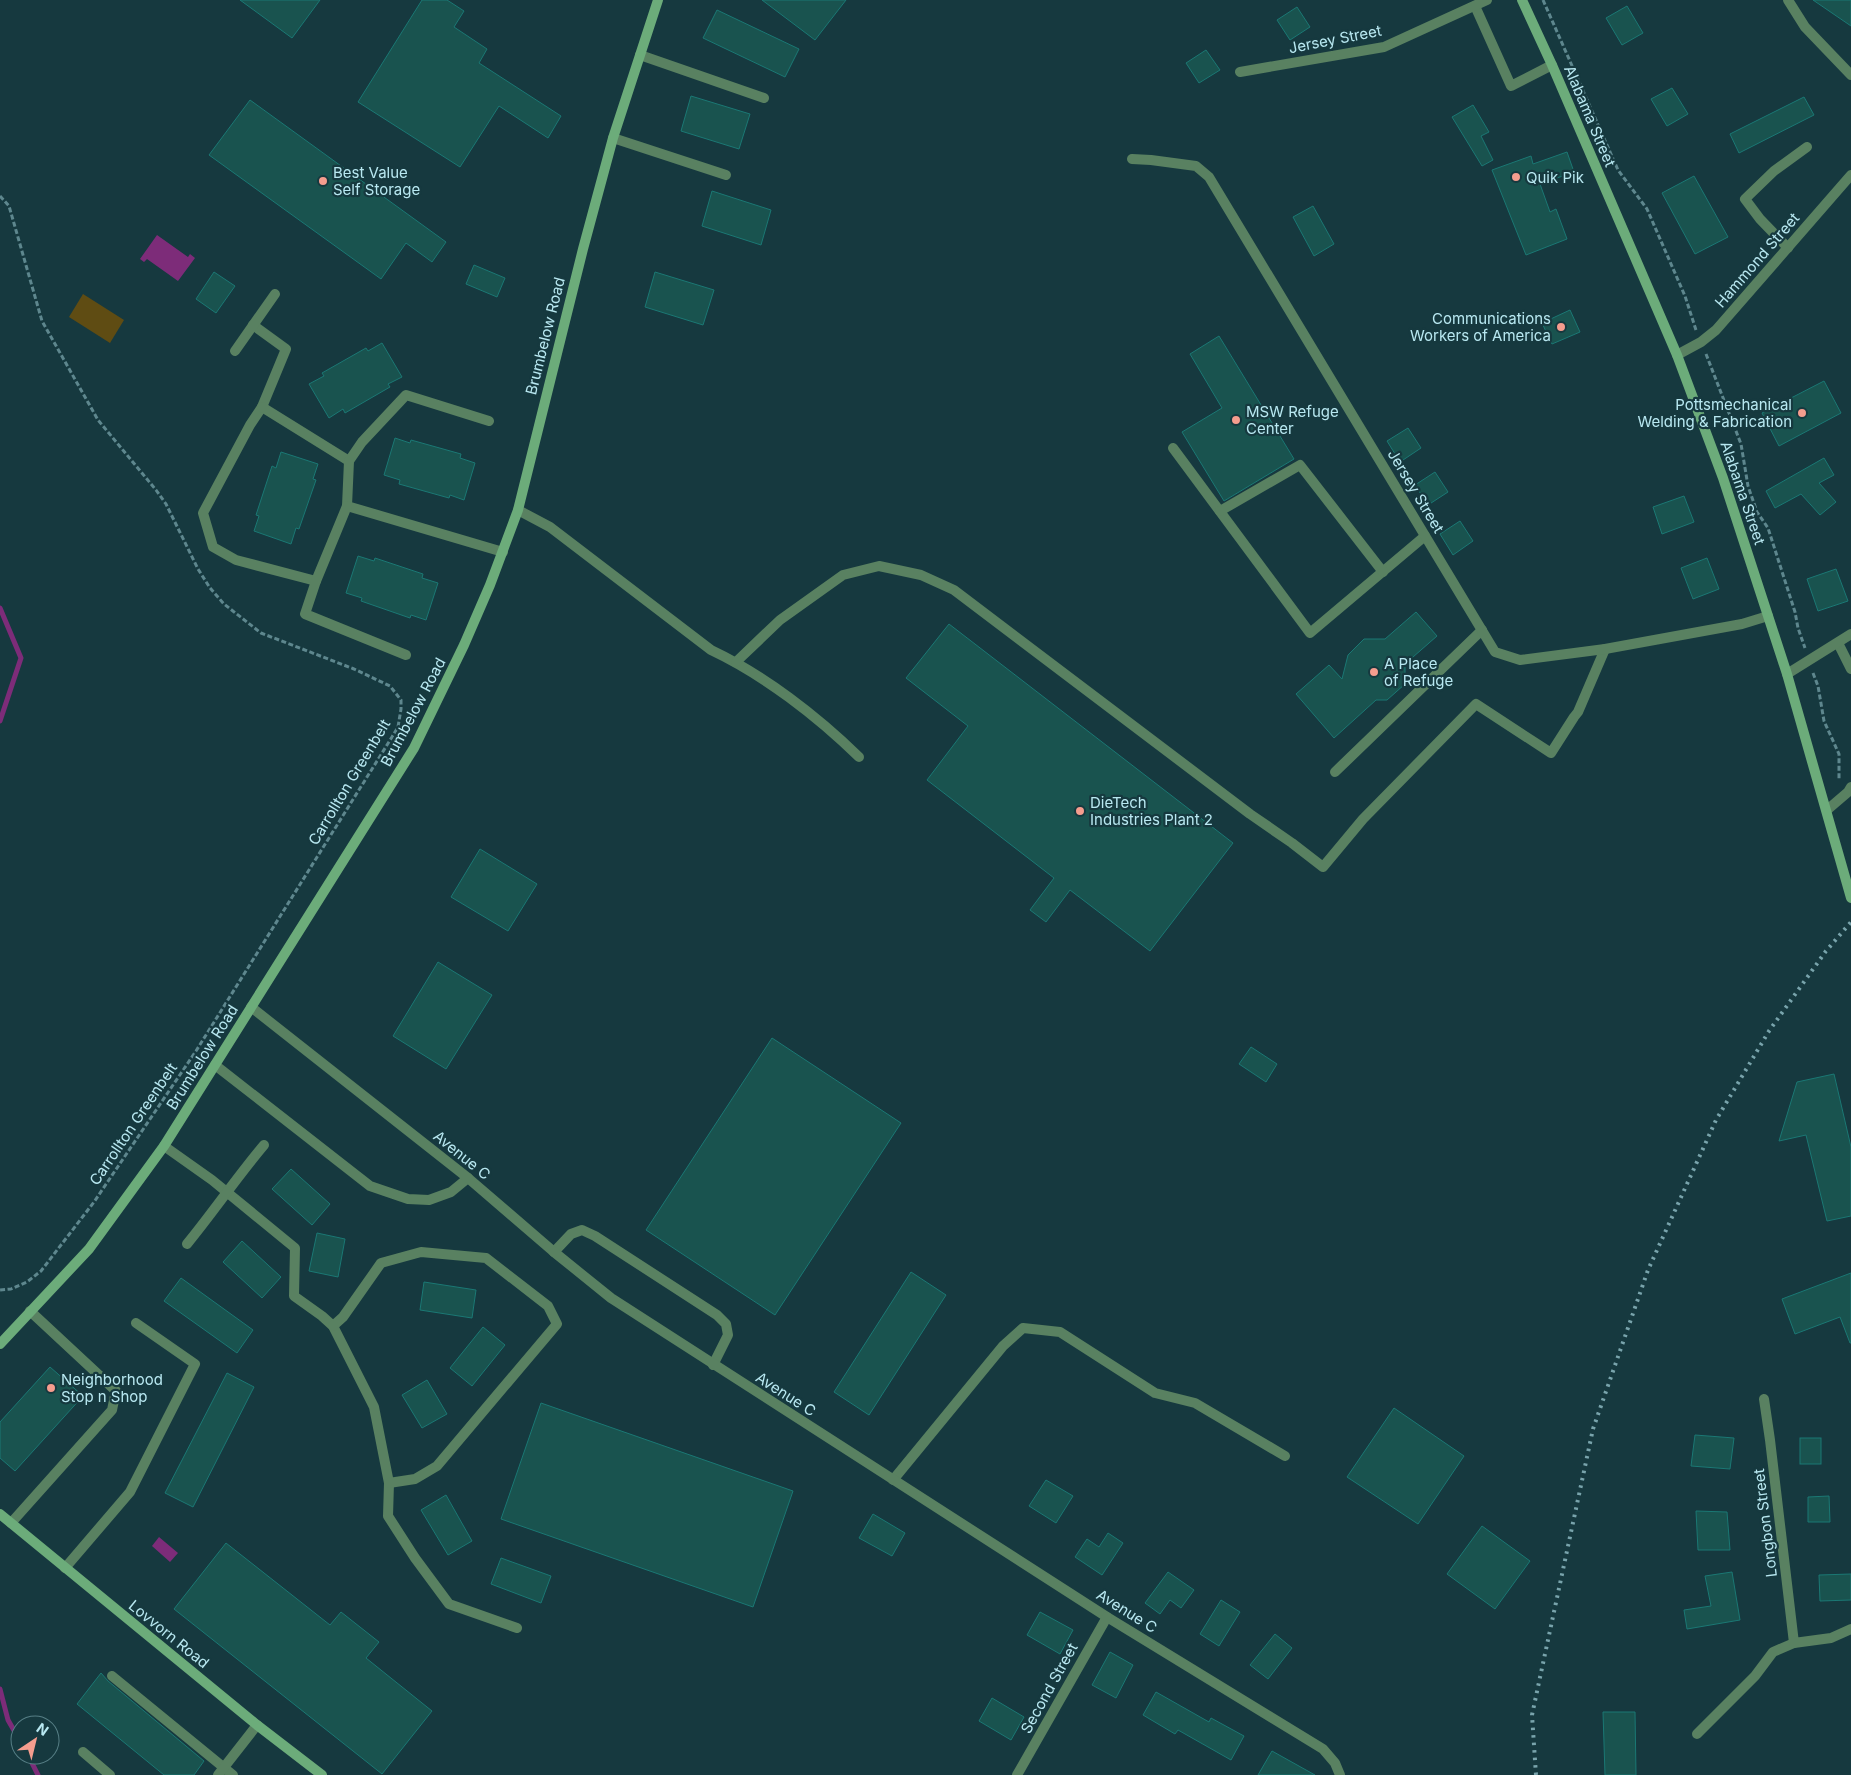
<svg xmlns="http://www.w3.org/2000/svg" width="1851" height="1775" font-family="Inter,sans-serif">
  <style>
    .green { fill: #5f4c13 }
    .water { fill: #7d2c79 }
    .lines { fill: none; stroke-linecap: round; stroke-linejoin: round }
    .stream { stroke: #7d2c79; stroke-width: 5 }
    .building { fill: #19534f; stroke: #1b7874 }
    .path { stroke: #5e878e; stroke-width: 3; stroke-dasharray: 5 2.5; stroke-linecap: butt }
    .lane { stroke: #598161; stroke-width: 10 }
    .street { stroke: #598161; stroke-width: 10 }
    .secondary { stroke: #6cac7a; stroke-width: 10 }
    .rail { stroke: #79a4ac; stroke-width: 4; stroke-dasharray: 2.5 5; stroke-linecap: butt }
    .poi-dot { fill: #f59d8e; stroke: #16393f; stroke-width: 2 }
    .labels { text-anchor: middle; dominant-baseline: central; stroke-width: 4.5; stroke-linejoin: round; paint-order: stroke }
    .street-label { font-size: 15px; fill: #b8e8f1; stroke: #16393f }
    .poi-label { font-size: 15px; fill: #b8e8f1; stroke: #16393f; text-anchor: start }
  </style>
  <rect width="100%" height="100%" fill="#16393f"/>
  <!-- green -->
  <path class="green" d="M83,294L124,320L110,343L69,317Z"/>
  <!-- water -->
  <g class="water">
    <path d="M157,235L188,257L190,254L195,258L178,281L147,259L144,262L140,259Z"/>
    <path d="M159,1537L178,1553L170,1562L152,1546Z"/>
  </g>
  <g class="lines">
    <!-- stream -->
    <g class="stream">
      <path d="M0,608L21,658L0,721"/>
      <path d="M0,1689L8,1720L20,1741"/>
      <path d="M28,1755L38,1775"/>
    </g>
  </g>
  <!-- building -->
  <g class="building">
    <path d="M240,0H320L292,38Z"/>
    <path d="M422,0H447L464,11L454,27L487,49L479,63L561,116L548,138L499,106L460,167L358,102Z"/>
    <path d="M762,0H846L815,40Z"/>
    <path d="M1813,0H1851V26Z"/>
    <path d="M1627,6L1643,33L1622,45L1606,18Z"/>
    <path d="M1297,7L1310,27L1290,40L1277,20Z"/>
    <path d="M717,10L799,49L785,77L703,38Z"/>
    <path d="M1206,50L1220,70L1199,83L1186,63Z"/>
    <path d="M1672,88L1688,114L1667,126L1651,99Z"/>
    <path d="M691,96L750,114L739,149L681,131Z"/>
    <path d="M1804,97L1814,115L1739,153L1730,134Z"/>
    <path d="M250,100L446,242L432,262L406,243L381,279L209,155Z"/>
    <path d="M1473,105L1489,132L1481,136L1493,160L1482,166L1452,117Z"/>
    <path d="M1567,152L1574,172L1540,184L1550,212L1556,209L1567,239L1526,255L1492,170L1531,156L1533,164Z"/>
    <path d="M1694,176L1728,237L1695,254L1662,193Z"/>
    <path d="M712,191L771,210L761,245L702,226Z"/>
    <path d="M1313,206L1334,244L1314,256L1293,217Z"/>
    <path d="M474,265L505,278L497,297L466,284Z"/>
    <path d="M214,272L235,286L216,313L196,299Z"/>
    <path d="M655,272L714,290L703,325L645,307Z"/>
    <path d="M1570,310L1580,332L1552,344L1542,323Z"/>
    <path d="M1219,336L1294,459L1224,501L1182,432L1222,408L1190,354Z"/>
    <path d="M382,343L402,377L388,384L390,387L345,413L343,409L329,418L309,384L324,376L322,373L366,348L368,351Z"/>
    <path d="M1824,381L1841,413L1779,446L1762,413Z"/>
    <path d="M1408,428L1421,448L1400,462L1387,441Z"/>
    <path d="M395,438L410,443L411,440L461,454L460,458L475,463L464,500L450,495L449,498L399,484L400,480L384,475Z"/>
    <path d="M281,452L318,464L313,479L316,480L299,529L296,528L291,544L254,531L259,516L256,515L272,466L276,468Z"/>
    <path d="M1824,458L1834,475L1819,483L1836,502L1820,515L1801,494L1775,508L1766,491Z"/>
    <path d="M1435,472L1448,492L1428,505L1415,485Z"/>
    <path d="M1684,496L1694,522L1662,534L1653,507Z"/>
    <path d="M1460,521L1473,541L1453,555L1440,534Z"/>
    <path d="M358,556L374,561L375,558L423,574L422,578L438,583L426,620L411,615L410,618L361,601L362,598L346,593Z"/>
    <path d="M1707,558L1719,589L1693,599L1681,568Z"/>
    <path d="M1836,569L1848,601L1818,611L1807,579Z"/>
    <path d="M1416,612L1437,636L1405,664V684L1387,700H1376L1334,738L1296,694L1329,665L1342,679L1348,655L1364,639H1385Z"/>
    <path d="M949,624L1233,843L1150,951L1070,890L1046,922L1030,910L1054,878L927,780L968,726L906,678Z"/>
    <path d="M480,849L537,884L508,931L451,897Z"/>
    <path d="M438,962L492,995L446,1069L393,1036Z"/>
    <path d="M772,1038L901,1123L775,1315L646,1230Z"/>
    <path d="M1251,1047L1277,1064L1266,1082L1239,1064Z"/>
    <path d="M1834,1074L1851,1147V1216L1827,1221L1806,1135L1779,1141L1797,1082Z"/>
    <path d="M291,1169L330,1204L312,1225L272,1189Z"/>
    <path d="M317,1233L345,1239L338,1277L309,1271Z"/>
    <path d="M242,1241L281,1277L262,1298L223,1262Z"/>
    <path d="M911,1272L946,1295L869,1415L834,1392Z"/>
    <path d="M1851,1273V1343H1850L1840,1317L1795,1334L1782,1299Z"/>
    <path d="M181,1278L253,1330L237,1353L164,1301Z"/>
    <path d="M424,1282L476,1290L472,1318L420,1310Z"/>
    <path d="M483,1327L505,1345L472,1386L450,1368Z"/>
    <path d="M50,1367L83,1396L15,1471L0,1458V1422Z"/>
    <path d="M227,1373L254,1387L193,1507L165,1493Z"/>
    <path d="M427,1380L447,1414L422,1428L402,1395Z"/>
    <path d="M541,1403L793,1491L753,1607L501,1519Z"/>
    <path d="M1394,1408L1464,1456L1418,1524L1347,1477Z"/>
    <path d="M1695,1435L1734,1438L1730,1469L1691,1466Z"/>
    <rect x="1800" y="1438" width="21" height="26"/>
    <path d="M1046,1480L1073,1496L1056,1523L1029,1506Z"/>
    <path d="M446,1495L472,1541L448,1555L421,1510Z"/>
    <path d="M1829,1496L1830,1522H1808V1497Z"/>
    <path d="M1696,1511L1727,1512L1730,1550H1698Z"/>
    <path d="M873,1514L905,1533L892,1556L859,1538Z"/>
    <path d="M1482,1526L1530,1561L1495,1609L1447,1574Z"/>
    <path d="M1108,1533L1123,1543L1102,1575L1075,1557L1087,1539L1099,1547Z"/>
    <path d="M226,1543L330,1625L341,1612L379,1642L366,1658L432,1711L382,1774L174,1609Z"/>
    <path d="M501,1558L551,1576L541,1603L491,1584Z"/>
    <path d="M1168,1572L1194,1590L1181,1608L1170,1600L1160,1614L1145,1603Z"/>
    <path d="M1732,1572L1740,1620L1687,1629L1684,1610L1711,1606L1705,1576Z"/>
    <path d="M1851,1574V1600L1820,1601L1819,1575Z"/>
    <path d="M1221,1600L1240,1612L1219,1646L1200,1634Z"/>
    <path d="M1040,1612L1073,1630L1060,1654L1027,1635Z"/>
    <path d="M1275,1634L1292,1648L1268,1679L1250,1665Z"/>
    <path d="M1110,1652L1133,1665L1116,1698L1092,1685Z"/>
    <path d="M101,1673L108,1681L204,1761L194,1775H164L77,1704Z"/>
    <path d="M1156,1692L1209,1722L1211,1718L1244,1736L1231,1760L1178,1730L1175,1734L1143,1715Z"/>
    <path d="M992,1698L1024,1717L1011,1740L979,1721Z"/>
    <path d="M1603,1712H1635L1636,1775H1605Z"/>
    <path d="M1272,1751L1315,1775H1258Z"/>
  </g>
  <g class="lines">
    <!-- path -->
    <g class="path">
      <path d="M1543,0L1618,170L1647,209L1685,296L1696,330"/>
      <path d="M0,196L9,206L42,321L98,420L156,490L166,504L198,569L210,588L224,604L261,633L354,669L390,686L401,700V709L398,727L392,737L196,1051L94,1202L41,1271L27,1282L11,1289L0,1290"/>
      <path d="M1706,354L1741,444L1748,486L1757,512L1768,528L1795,612L1798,628L1805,648"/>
      <path d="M1813,673L1818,686L1824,721L1839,754V779"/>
    </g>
    <!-- lane -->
    <g class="lane">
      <path d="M1788,0L1805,27L1851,75"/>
      <path d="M1475,6L1511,86L1552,65"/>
      <path d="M640,55L764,98"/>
      <path d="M1240,72L1384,47L1487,0"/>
      <path d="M613,138L726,175"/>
      <path d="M1788,248L1760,219L1745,199L1774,171L1807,147"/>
      <path d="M253,325L286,349L262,407L250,425L203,513L213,547L236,560L316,581"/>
      <path d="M235,351L275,294"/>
      <path d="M262,407L349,461"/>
      <path d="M489,421L406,395L362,442L349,461L347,506L503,552"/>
      <path d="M1173,448L1310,633L1425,536"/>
      <path d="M347,506L316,581L305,614L406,655"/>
      <path d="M518,510L550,527L711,650C764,675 817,716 859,757"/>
      <path d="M1220,511L1300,465L1383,572"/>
      <path d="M1838,643L1851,669"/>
      <path d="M736,662L780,620L843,575L879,566L921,575L954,590L1250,814L1292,843L1323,867L1363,819L1476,704L1551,753L1574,717L1578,712L1605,649"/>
      <path d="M1787,674L1851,634"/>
      <path d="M1335,772L1482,630"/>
      <path d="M1827,810L1848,792L1851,787"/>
      <path d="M215,1065L370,1186L408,1199L429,1200L451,1192L468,1178"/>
      <path d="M164,1146L212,1180L295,1248L294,1296L322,1316L333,1326L374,1407L389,1483L388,1516L415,1558L449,1604L517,1628"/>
      <path d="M187,1244C214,1211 237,1177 264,1145"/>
      <path d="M554,1252L571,1234L582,1230L595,1236L717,1315L726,1324L728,1335L713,1365"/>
      <path d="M333,1326L343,1317L381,1263L421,1252L486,1258L548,1306L557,1324L437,1466L415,1479L389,1483"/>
      <path d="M893,1480L1003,1346L1023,1328L1060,1332L1155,1393L1195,1403L1285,1456"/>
      <path d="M11,1523L112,1410L116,1391L30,1311"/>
      <path d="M65,1568L130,1492L195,1364L136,1323"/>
      <path d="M112,1676L233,1775"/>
      <path d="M1697,1734L1755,1676L1773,1652L1794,1643"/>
      <path d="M83,1752L110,1775"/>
      <path d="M218,1775L257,1725"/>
    </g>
    <!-- street -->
    <g class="street">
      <path d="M1132,159L1151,160L1196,166L1209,177L1495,652L1520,660L1605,649L1742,624L1768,616"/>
      <path d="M1677,355L1701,342L1716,330L1851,175"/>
      <path d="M251,1007L468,1178L554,1252L611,1298L1107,1617L1323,1749L1335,1763L1340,1775"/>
      <path d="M1764,1399L1770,1440L1794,1643L1831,1638L1851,1629"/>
      <path d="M1017,1775L1107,1617"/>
    </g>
    <!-- secondary -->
    <g class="secondary">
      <path d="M1522,0L1552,65L1677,355L1723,478L1787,674L1851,898"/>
      <path d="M0,1344L89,1249L164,1146L414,748L464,645L490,585L518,510L583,249L613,138L658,0"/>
      <path d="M0,1514L257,1725L322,1775"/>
    </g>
    <!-- rail -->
    <path class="rail" d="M1536,1775L1532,1715L1593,1429L1648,1270L1716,1120L1769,1031L1826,951L1851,922"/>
  </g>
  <!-- markers -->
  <g class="poi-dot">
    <circle cx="1516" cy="177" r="5"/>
    <circle cx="323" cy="181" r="5"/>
    <circle cx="1561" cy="327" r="5"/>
    <circle cx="1802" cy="413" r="5"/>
    <circle cx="1236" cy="420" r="5"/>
    <circle cx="1374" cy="672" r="5"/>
    <circle cx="1080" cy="811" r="5"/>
    <circle cx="51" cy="1388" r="5"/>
  </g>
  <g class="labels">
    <!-- street labels -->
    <g class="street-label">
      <text transform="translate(1335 39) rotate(-11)">Jersey Street</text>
      <text transform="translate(1590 116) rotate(67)">Alabama Street</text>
      <text transform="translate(1757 260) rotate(-49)">Hammond Street</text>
      <text transform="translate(545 336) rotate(-76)">Brumbelow Road</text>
      <text transform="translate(1416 491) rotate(59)">Jersey Street</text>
      <text transform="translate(1743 493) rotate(71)">Alabama Street</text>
      <text transform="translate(413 712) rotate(-62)">Brumbelow Road</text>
      <text transform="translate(349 782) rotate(-59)">Carrollton Greenbelt</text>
      <text transform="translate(202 1057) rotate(-58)">Brumbelow Road</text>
      <text transform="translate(133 1124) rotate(-56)">Carrollton Greenbelt</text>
      <text transform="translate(462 1155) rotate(39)">Avenue C</text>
      <text transform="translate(786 1394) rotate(33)">Avenue C</text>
      <text transform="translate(1765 1523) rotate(-97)">Longbon Street</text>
      <text transform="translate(1127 1611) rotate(32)">Avenue C</text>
      <text transform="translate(169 1634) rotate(39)">Lovvorn Road</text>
      <text transform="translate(1049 1688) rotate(-61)">Second Street</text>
    </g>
    <!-- poi labels -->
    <g class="poi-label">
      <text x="333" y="172">Best Value<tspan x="333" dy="17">Self Storage</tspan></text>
      <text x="1526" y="177">Quik Pik</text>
      <text x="1551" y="318" text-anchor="end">Communications<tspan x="1551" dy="17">Workers of America</tspan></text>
      <text x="1792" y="404" text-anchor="end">Pottsmechanical<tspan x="1792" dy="17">Welding &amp; Fabrication</tspan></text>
      <text x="1246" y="411">MSW Refuge<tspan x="1246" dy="17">Center</tspan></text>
      <text x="1384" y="663">A Place<tspan x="1384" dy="17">of Refuge</tspan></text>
      <text x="1090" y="802">DieTech<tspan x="1090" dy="17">Industries Plant 2</tspan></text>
      <text x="61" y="1379">Neighborhood<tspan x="61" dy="17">Stop n Shop</tspan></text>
    </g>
  </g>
  <!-- north arrow -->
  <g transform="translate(35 1740) rotate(35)"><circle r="24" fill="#16393f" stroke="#577f86"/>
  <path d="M0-4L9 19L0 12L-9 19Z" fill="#f59d8e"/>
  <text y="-8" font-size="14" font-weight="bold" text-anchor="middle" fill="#b8e8f1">N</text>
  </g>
</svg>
